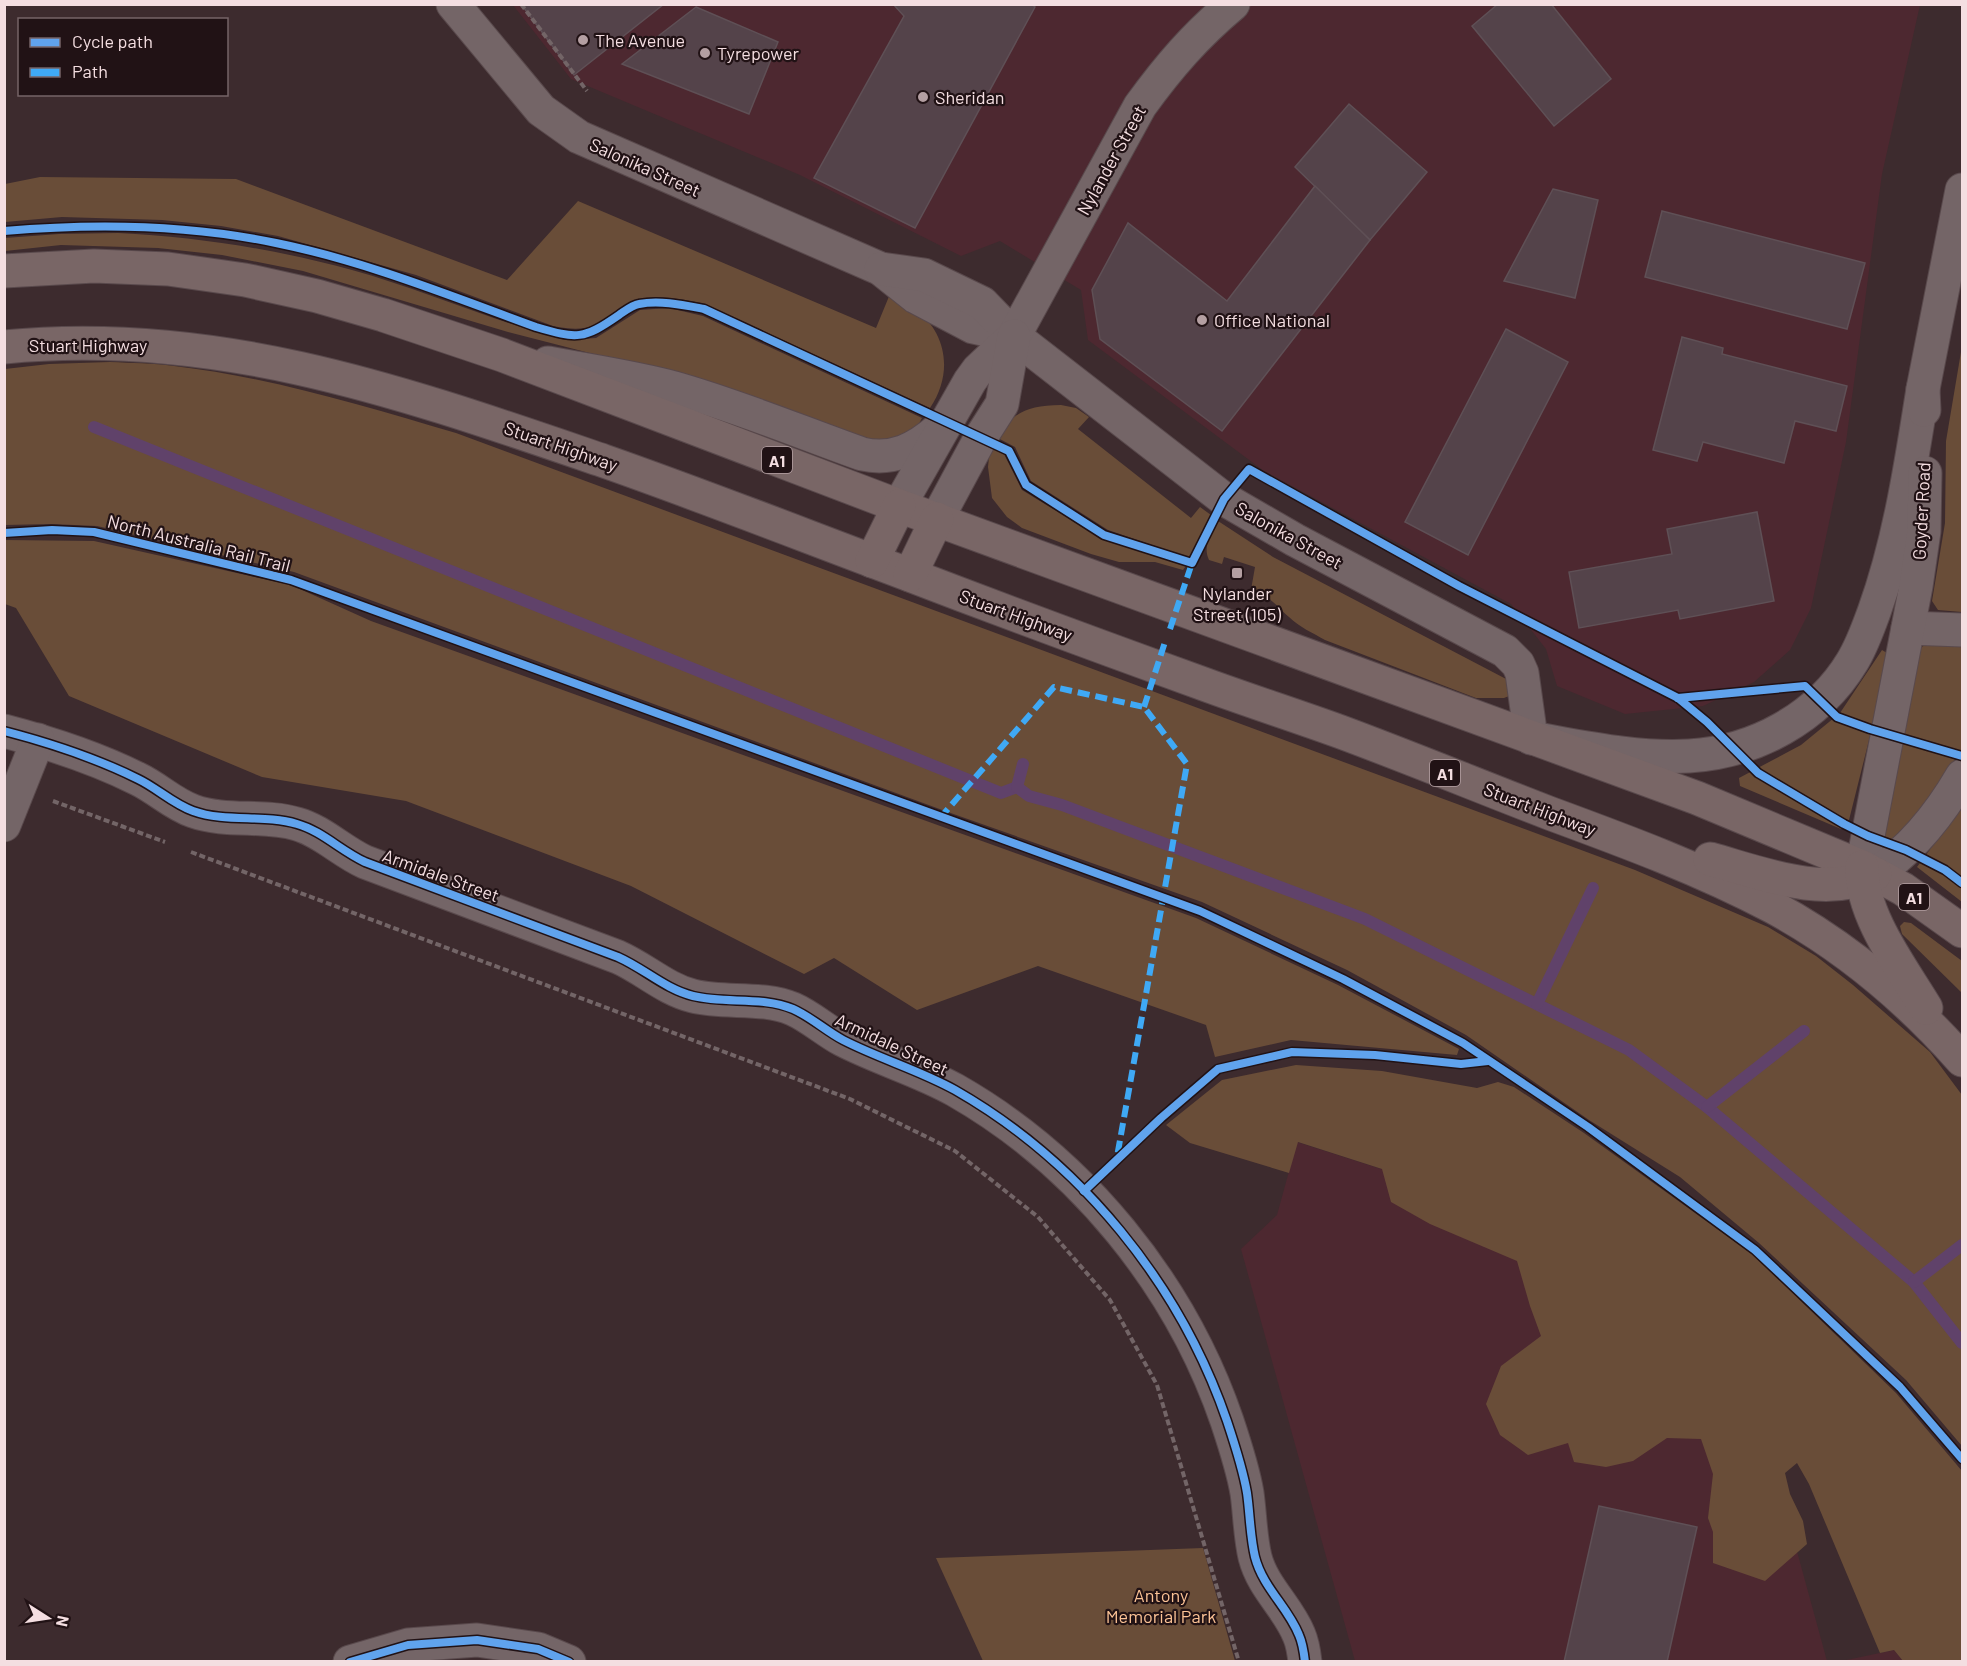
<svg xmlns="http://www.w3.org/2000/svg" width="1967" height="1666" font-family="Barlow,sans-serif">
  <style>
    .built { fill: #4d2830 }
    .green { fill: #694d38 }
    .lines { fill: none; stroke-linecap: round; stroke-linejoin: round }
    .stream { stroke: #60426a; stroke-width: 12 }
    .building { fill: #54434a; stroke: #5f5056; stroke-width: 1.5 }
    .minor-casing { stroke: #59494c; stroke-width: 35 }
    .highway-casing { stroke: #59494c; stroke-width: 35 }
    .path { stroke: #736567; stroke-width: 4; stroke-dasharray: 6 3; stroke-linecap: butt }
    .minor { stroke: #746567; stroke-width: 33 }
    .highway { stroke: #796666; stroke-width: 33 }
    .quiet { stroke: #3fa9f5; stroke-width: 6; stroke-dasharray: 12 6; stroke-linecap: butt }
    .cycleway-casing { stroke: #211215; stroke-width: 11 }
    .cycleway { stroke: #60a3ed; stroke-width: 8 }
    .poi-dot { fill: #b49fa2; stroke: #211215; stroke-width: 2 }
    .labels { text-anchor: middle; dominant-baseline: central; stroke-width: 4.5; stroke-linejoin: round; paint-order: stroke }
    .shield { fill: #211215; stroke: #b5a1a4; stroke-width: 1.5 }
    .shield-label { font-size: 16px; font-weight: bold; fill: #f4dee1 }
    .poi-label { font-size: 18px; fill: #f4dee1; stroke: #211215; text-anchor: start }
    .street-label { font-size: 18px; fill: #f4dee1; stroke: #211215 }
    .park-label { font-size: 18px; fill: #fcc396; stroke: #211215 }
  </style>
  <rect width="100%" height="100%" fill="#3d2b2e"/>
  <!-- built -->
  <g class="built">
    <path d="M513,5H1920L1882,174L1846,442L1811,608L1790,650L1754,682L1703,706L1625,714L1557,686L1546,649L1511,604L1264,471L1088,340L1081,290L1000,241L961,256L800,175L571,79Z"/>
    <path d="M1297,1142L1519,1213L1763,1427L1827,1661H1355L1241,1249L1277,1215Z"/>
    <path d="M1894,1650L1903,1661L1837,1662Z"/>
  </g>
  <!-- green -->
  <g class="green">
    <path d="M40,177L236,179L507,280L578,201L876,328L890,294C898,298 907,303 914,308C948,333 953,374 930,408L705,304C685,300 654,293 635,301C597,317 601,336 553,326L416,275L278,236L221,226L162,220L62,217L5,222V184Z"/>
    <path d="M118,233C198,237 275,249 352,270C424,290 492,321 565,340L596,338L640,310L669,308L703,316L922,418L915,431L871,446L644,367L508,332L303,271L222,255L158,248L61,245L5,251V238L59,234Z"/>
    <path d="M1962,346V612L1938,610L1932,601L1945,523L1946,441Z"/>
    <path d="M110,362C131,363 153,363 174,366C270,377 364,406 456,433L1635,870L1768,927L1816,956L1853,985L1930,1052L1962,1095V1446L1906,1380L1759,1243L1680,1177L1589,1120L1466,1035L1347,970L1202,902L945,811L294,572L97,526L51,524L5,525V369L49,364Z"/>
    <path d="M1061,405L1076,408L1089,417L1078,429L1191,518L1200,507L1211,515L1190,558L1108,530L1031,481L1015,447L996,437C1016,410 1028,406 1061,405Z"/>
    <path d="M990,447L1004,454L1022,490L1102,539L1186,566L1183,570L1155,562H1119L1091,554L1022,528L1007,517L992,498L988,467Z"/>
    <path d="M1218,521L1273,557L1508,680L1509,696L1504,698H1476L1325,640C1313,633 1299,627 1289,617C1273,603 1273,598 1251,590L1255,567L1224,557L1222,564L1209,560C1202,545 1212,534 1218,521Z"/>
    <path d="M5,540L94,541L291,585L371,621L1196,918L1338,985L1459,1049L1457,1055L1291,1040L1215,1057L1206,1025L1038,966L917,1010L834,958L804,974L631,886L406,801L262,777L69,696L16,608L5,604Z"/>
    <path d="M1926,644L1962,647V749L1900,838L1886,849L1883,838L1919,649Z"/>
    <path d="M1882,650L1887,653L1870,736L1847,828L1841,829L1740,786L1739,778L1801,745L1840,713Z"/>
    <path d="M1962,806V902L1917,867Z"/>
    <path d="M1904,922L1911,923L1962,961V993L1902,934L1900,926Z"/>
    <path d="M1296,1065L1382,1071L1477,1088L1498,1082L1514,1087L1584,1133L1752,1254L1896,1393L1962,1471V1661H1903L1894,1650L1880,1653L1809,1484L1797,1463L1785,1473L1790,1494L1803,1521L1807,1544L1765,1581L1713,1563V1532L1708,1518L1713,1474L1701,1439L1667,1438L1633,1461L1606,1467L1574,1462L1568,1443L1528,1455L1500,1435L1486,1404L1501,1366L1541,1336L1530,1306L1517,1261L1430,1224L1391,1202L1382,1169L1298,1142L1289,1173L1190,1143L1166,1125L1222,1080Z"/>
    <path d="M1203,1548L1235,1661H983L936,1558Z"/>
  </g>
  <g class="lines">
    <!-- stream -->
    <g class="stream">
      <path d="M94,427L1001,793L1017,787"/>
      <path d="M1023,764L1017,787L1029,796L1062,805L1365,919L1629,1050L1707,1107L1914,1282L1962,1343"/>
      <path d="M1537,1004L1593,888"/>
      <path d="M1707,1107L1804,1031"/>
      <path d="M1914,1282L1962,1245"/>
    </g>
  </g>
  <!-- building -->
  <g class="building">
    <path d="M521,4H664L574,75Z"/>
    <path d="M893,4H1031L1035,7L915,228L814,178L904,16Z"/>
    <path d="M1498,4H1551L1611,79L1554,126L1472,26Z"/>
    <path d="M696,7L778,42L749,114L622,64Z"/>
    <path d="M1349,104L1427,172L1370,240L1295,167Z"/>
    <path d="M1315,186L1370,240L1222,431L1100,339L1092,290L1128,223L1227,301Z"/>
    <path d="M1553,189L1598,200L1575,298L1504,281Z"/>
    <path d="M1662,211L1865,263L1847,329L1645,277Z"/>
    <path d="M1506,329L1568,362L1468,555L1405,522Z"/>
    <path d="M1682,337L1723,348L1722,354L1847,386L1836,431L1795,421L1784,463L1703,442L1697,461L1653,450Z"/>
    <path d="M1757,512L1774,601L1680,619L1678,610L1579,628L1569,572L1672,554L1667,529Z"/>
    <path d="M1599,1506L1697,1527L1667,1662H1564Z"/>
  </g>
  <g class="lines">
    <defs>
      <g id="minor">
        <path d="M453,4L541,110L579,137L881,269L916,297L973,327L1014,336"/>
        <path d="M881,269L924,275L982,303L1014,336L1224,499L1295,540L1505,651L1518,664L1522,673L1531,738C1583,747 1636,759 1689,756C1755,752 1818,718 1852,662C1862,646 1868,628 1874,612C1900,540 1911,464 1923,389"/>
        <path d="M548,363C590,371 633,377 674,388C738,406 800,432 862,454C893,461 916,449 939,429"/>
        <path d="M1924,410L1923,389L1962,190"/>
        <path d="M899,506L970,381L978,370L1014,336L1140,106C1169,66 1195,36 1233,4"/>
        <path d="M937,519L981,437L1002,404L1014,336"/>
        <path d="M1908,628L1962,630"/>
        <path d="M4,731C50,743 96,758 138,779C157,788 173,804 193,811C226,823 264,814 297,824C322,831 341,851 365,862L618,957C645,969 665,989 693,996C726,1004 762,996 793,1009C811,1017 826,1031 843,1040C880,1059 919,1070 955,1090C1081,1162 1180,1284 1227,1421C1235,1445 1243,1469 1247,1493C1250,1514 1250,1536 1255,1557C1263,1588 1288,1607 1299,1635C1303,1644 1304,1653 1305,1662"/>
        <path d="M4,825L38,740"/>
        <path d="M1862,867L1916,586L1924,531L1925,473"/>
        <path d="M1875,874C1911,850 1940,814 1962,776"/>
        <path d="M350,1662L408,1645L477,1640L538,1649L569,1662"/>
      </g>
      <g id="highway">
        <path d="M4,271L94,266L168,269L245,280L317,296L383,315L502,355L899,506L1697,798L1862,867L1903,889L1962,931"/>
        <path d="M4,347C218,326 405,393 604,461C704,496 803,535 902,572C1001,610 1101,647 1201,683C1247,700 1294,715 1341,732C1411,758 1479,786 1549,813C1625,841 1701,869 1773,907C1845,946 1908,999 1962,1060"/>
        <path d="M872,561L899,506"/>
        <path d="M910,575L937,519"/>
        <path d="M1710,859C1761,873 1824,899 1875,874"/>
        <path d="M1862,867C1861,915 1902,968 1926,1008"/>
      </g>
    </defs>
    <!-- minor casing -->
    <use href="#minor" class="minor-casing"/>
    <!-- highway casing -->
    <use href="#highway" class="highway-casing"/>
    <!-- path -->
    <g class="path">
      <path d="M521,4L587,91"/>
      <path d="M53,801L165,842"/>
      <path d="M191,852L850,1099L955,1151L1038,1217L1110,1300L1157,1385L1239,1662"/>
    </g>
    <!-- minor -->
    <use href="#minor" class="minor"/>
    <!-- highway -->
    <use href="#highway" class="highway"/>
    <!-- quiet -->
    <g class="quiet">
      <path d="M1170,629L1192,563"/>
      <path d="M1144,707L1165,642"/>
      <path d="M940,818L1054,687L1144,707L1187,764L1117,1157"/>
    </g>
    <defs>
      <g id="cycleway">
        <path d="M4,231C96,223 186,224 276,243C365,261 451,296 536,327C577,339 583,340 619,315C625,311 632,305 639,304C660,300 683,305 704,309L1009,451L1026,485L1104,535L1192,563L1224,499L1249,469L1459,586L1678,698L1707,722L1758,773L1844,824L1868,836L1906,850L1945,870L1962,883"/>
        <path d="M4,533L52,530L94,532L291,580L1200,911L1343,979L1463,1043L1588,1127L1755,1250L1900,1387L1962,1459"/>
        <path d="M1678,698L1805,686L1837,717L1870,729L1962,756"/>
        <path d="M4,731C50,743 96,758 138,779C157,788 173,804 193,811C226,823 264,814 297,824C322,831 341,851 365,862L618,957C645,969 665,989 693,996C726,1004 762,996 793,1009C811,1017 826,1031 843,1040C880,1059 919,1070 955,1090C1081,1162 1180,1284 1227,1421C1235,1445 1243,1469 1247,1493C1250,1514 1250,1536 1255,1557C1263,1588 1288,1607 1299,1635C1303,1644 1304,1653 1305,1662"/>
        <path d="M1084,1191L1161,1118L1218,1069L1292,1052L1375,1055L1461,1064L1488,1061"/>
        <path d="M350,1662L408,1645L477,1640L538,1649L569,1662"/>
      </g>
    </defs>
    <!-- cycleway casing -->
    <use href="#cycleway" class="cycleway-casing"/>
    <!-- cycleway -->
    <use href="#cycleway" class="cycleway"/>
  </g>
  <!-- markers -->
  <g class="poi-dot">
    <circle cx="583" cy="40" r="6"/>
    <circle cx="705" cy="53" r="6"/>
    <circle cx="923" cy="97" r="6"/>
    <circle cx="1202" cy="320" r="6"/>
    <rect x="1231" y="567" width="12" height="12" rx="3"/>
  </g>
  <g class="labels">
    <!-- shield labels -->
    <g class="shield">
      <rect x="762" y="447" width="30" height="26" rx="4.5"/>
      <rect x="1430" y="760" width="30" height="26" rx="4.5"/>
      <rect x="1899" y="884" width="30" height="26" rx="4.5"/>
    </g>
    <g class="shield-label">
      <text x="777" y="460">A1</text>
      <text x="1445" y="773">A1</text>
      <text x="1914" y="897">A1</text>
    </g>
    <!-- poi labels -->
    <g class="poi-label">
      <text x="595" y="40">The Avenue</text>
      <text x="717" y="53">Tyrepower</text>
      <text x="935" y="97">Sheridan</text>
      <text x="1214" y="320">Office National</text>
      <text x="1237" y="593" text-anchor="middle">Nylander<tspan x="1237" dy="21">Street (105)</tspan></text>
    </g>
    <!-- street labels -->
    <g class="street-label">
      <text transform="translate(1111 160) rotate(-61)">Nylander Street</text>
      <text transform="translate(645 167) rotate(24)">Salonika Street</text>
      <text x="88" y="345">Stuart Highway</text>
      <text transform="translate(561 446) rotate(19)">Stuart Highway</text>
      <text transform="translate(1921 511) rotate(-87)">Goyder Road</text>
      <text transform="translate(1289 535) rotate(29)">Salonika Street</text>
      <text transform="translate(199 543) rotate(14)">North Australia Rail Trail</text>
      <text transform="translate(1016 615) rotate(20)">Stuart Highway</text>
      <text transform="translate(1540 809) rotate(21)">Stuart Highway</text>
      <text transform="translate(441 875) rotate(20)">Armidale Street</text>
      <text transform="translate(892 1044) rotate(25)">Armidale Street</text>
    </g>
    <!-- park labels -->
    <g class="park-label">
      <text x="1161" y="1595">Antony<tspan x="1161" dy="21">Memorial Park</tspan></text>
    </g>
  </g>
  <!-- border -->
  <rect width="1967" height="1666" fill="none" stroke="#f4dee1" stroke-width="12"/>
  <!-- legend -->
  <rect x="18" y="18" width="210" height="78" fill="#211215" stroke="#756467" stroke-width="1.5"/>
  <rect x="30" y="38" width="30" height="9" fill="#60a3ed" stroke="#756467" stroke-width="1.5"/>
  <text x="72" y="48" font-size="18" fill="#f4dee1">Cycle path</text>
  <rect x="30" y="68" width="30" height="9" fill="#3fa9f5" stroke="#756467" stroke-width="1.5"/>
  <text x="72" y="78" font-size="18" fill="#f4dee1">Path</text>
  <!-- north arrow -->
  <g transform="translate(48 1618) rotate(102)" stroke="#211215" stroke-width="4.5" paint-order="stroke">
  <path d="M0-4.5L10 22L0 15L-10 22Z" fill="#f4dee1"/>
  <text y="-9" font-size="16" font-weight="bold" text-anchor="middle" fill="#f4dee1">N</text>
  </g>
</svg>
